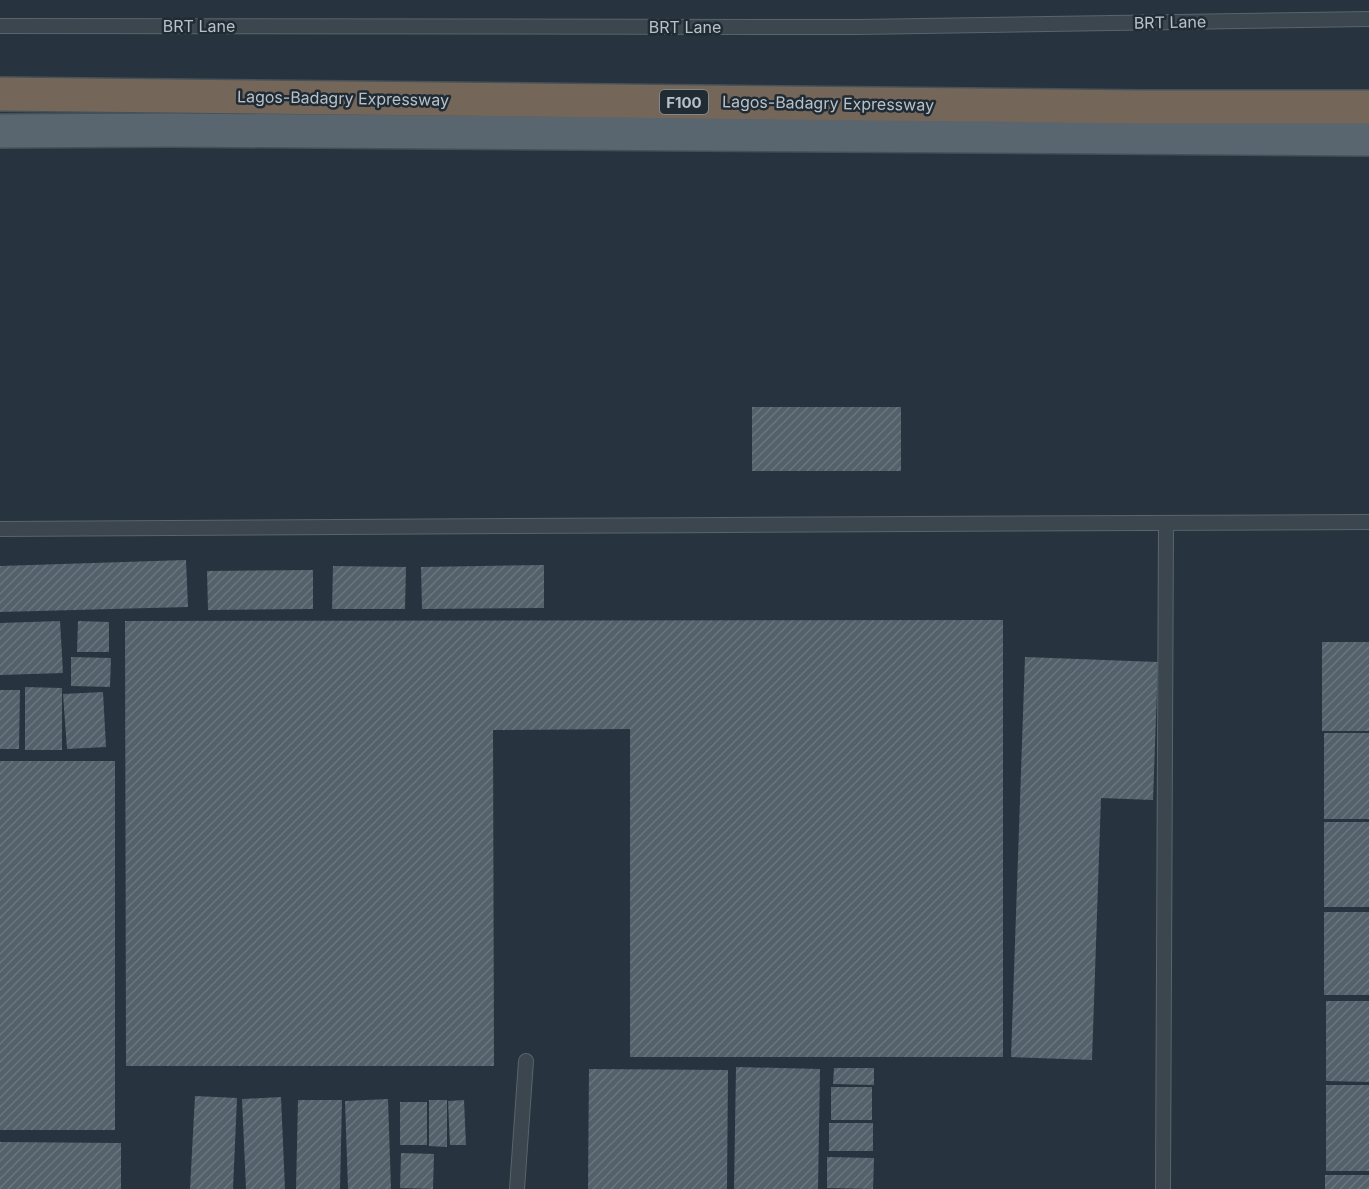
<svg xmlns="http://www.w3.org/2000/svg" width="1369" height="1189" font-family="Inter,sans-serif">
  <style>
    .building { fill: url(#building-hatch) }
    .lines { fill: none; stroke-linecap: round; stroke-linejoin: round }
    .lane-casing { stroke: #59646c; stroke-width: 16 }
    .primary-casing { stroke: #454f58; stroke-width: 36 }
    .highway-casing { stroke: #465159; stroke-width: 36 }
    .lane { stroke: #3b464f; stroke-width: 14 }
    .primary { stroke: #59656f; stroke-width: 33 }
    .highway { stroke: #746659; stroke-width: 33 }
    .labels { text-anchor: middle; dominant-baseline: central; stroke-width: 5; stroke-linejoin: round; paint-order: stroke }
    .shield { fill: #202b34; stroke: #8a949c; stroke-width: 1.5 }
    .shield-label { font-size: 15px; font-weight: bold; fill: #b8c1c9 }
    .street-label { font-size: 16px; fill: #b8c1c9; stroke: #202b34 }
  </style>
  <defs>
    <pattern id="building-hatch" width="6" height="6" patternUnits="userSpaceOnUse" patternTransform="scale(1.5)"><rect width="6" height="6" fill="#53616b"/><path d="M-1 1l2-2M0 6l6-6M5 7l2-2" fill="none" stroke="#6a767f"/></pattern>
  </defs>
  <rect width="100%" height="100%" fill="#27343f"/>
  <!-- building -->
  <g class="building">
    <rect x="752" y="407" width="149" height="64"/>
    <path d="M186,560L188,607L0,612V566Z"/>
    <path d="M544,565V608L422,609L421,567Z"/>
    <path d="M333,566L406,567L405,609H332Z"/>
    <path d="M313,570V609L208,610L207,571Z"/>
    <path d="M1003,620V1057H630V729L493,730L494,1066H126L125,621Z"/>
    <path d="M60,621L63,673L0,675V623Z"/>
    <path d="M78,621L109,622V652H77Z"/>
    <rect x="1322" y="642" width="47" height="89"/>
    <path d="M71,657L111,658L110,687L71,686Z"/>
    <path d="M1025,657L1158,662L1153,800L1101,798L1092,1060L1011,1057Z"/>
    <path d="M25,687L62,688V750H25Z"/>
    <path d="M0,690H20L19,749H0Z"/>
    <path d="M103,692L106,747L67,749L63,694Z"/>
    <rect x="1324" y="733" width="45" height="86"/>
    <rect x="0" y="761" width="115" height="369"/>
    <rect x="1324" y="822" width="45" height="85"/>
    <rect x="1324" y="912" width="45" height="83"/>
    <path d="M1326,1001H1369V1082L1326,1081Z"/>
    <path d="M736,1067L820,1069L818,1189H734Z"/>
    <path d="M834,1068H874V1085L833,1084Z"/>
    <path d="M589,1069L728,1070L727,1189H588Z"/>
    <rect x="1326" y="1085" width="43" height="86"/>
    <rect x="831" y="1087" width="41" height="33"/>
    <path d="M195,1096L237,1098L233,1189H190Z"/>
    <path d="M281,1097L285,1189H246L242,1099Z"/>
    <path d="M388,1099L391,1189H348L345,1101Z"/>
    <path d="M298,1100H342L340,1189H296Z"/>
    <path d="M429,1100H447V1147L429,1146Z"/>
    <path d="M464,1100L466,1145H450L448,1101Z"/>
    <rect x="400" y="1102" width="27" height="43"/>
    <rect x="829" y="1123" width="44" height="28"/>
    <path d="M0,1142L121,1143V1189H0Z"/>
    <path d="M401,1153L434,1154L433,1189L400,1188Z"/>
    <path d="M827,1157L874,1158L873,1189L827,1188Z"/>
    <rect x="1325" y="1175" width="44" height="14"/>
  </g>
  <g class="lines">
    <defs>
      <g id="lane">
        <path d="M0,26L858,27L1369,19"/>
        <path d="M0,529C456,524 913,526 1369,522"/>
        <path d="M517,1189L526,1061"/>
        <path d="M1163,1189L1166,524"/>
      </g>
      <path id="primary" d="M0,131L171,130L1369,139"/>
      <path id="highway" d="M0,94L1141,107H1369"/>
    </defs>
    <!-- lane casing -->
    <use href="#lane" class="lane-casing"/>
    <!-- primary casing -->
    <use href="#primary" class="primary-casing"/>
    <!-- highway casing -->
    <use href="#highway" class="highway-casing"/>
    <!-- lane -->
    <use href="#lane" class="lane"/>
    <!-- primary -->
    <use href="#primary" class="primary"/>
    <!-- highway -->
    <use href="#highway" class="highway"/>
  </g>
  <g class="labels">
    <!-- shield labels -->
    <rect class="shield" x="660" y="90" width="48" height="24" rx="4.5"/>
    <g class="shield-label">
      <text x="684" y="102">F100</text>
    </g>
    <!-- street labels -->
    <g class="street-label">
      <text transform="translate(1170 22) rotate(-1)">BRT Lane</text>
      <text x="199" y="26">BRT Lane</text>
      <text x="685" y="27">BRT Lane</text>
      <text transform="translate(343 98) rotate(1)">Lagos-Badagry Expressway</text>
      <text transform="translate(828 103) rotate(1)">Lagos-Badagry Expressway</text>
    </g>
  </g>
</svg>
